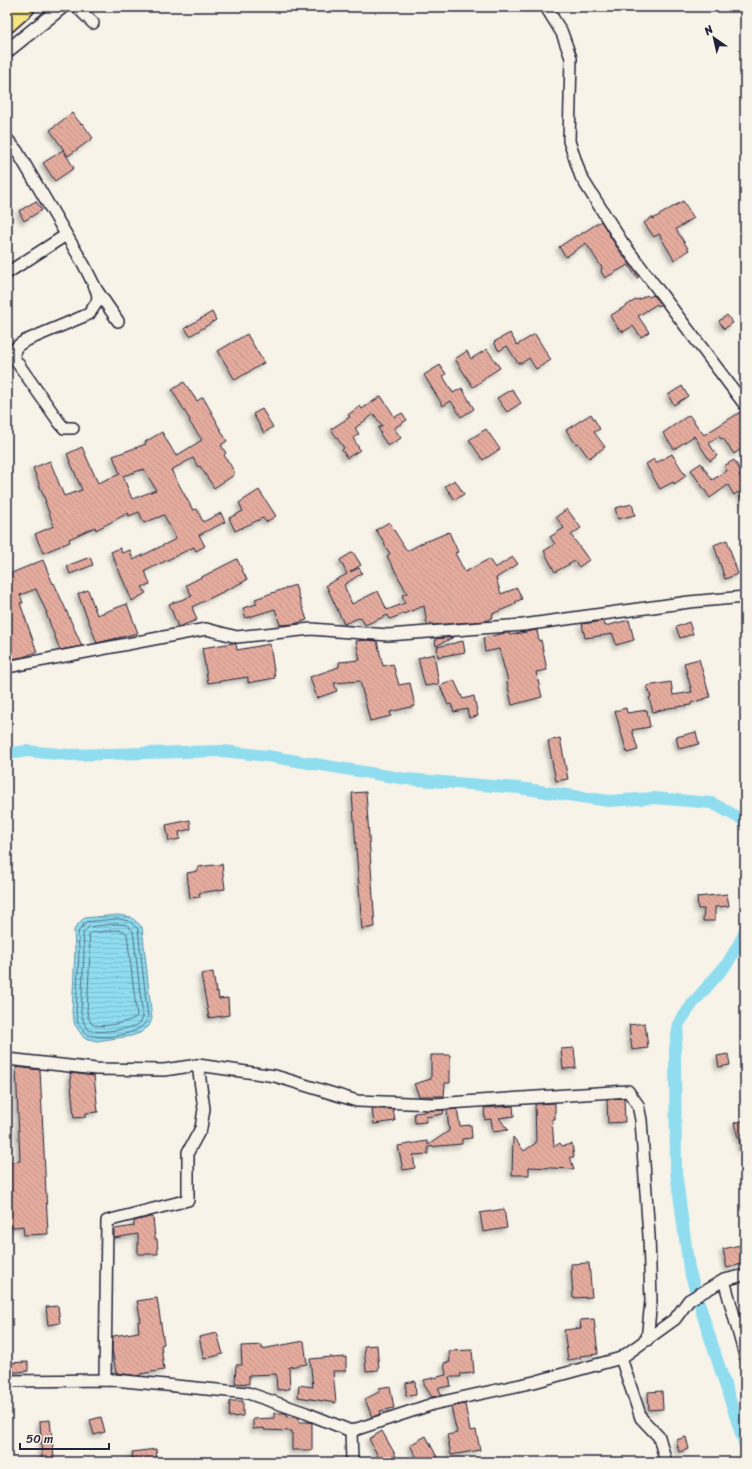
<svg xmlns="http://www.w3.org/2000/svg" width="752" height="1469" font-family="Sriracha,sans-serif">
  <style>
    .water { fill: url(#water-rules); stroke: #6492a8 }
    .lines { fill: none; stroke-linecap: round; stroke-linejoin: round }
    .shore { stroke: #4e6d83; stroke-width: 1 }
    .canal { stroke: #90ddf0; stroke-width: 12 }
    .building { fill: url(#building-back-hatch); stroke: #22223b; fill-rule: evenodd; filter: url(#shadow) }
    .minor-casing { stroke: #22223b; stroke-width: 14 }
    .tertiary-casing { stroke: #22223b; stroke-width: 16 }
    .motorway-casing { stroke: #22223b; stroke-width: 22 }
    .minor { stroke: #f7f3e8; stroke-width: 11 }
    .tertiary { stroke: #f7f3e8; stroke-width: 13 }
    .motorway { stroke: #f6e381; stroke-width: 19 }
  </style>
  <defs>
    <pattern id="water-rules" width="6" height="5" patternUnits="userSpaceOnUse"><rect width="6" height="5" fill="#90ddf0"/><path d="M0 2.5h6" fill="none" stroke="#7cbdcf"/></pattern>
    <pattern id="building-back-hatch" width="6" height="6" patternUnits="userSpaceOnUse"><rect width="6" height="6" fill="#e5ac9e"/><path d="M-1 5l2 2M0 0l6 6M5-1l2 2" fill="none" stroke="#c49489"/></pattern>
    <filter id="shadow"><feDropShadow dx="-3" dy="3" stdDeviation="2" flood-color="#0004"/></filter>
  </defs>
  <rect width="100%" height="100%" fill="#f7f3e8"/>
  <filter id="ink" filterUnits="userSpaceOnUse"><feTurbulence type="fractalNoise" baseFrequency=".025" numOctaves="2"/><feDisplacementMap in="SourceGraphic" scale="8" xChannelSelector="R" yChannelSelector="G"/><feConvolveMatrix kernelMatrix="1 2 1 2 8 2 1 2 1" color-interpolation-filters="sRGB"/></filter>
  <g filter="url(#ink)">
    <!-- water -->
    <path class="water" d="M118,915L131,917L142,927L152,1019L149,1026L140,1033L131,1036L97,1041L84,1038L75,1025L72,1013L75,951L74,930L78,924L84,918Z"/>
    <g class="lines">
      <!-- shore -->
      <g class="shore">
        <path d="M118,919L129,921L138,929L148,1018C142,1036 101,1040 86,1034L78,1023L76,1013L79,951L78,932L86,922Z"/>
        <path d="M117,924L127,925L133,931L143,1017C142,1021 140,1023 137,1025C130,1029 96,1034 89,1030C84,1027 83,1018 81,1013L84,952L83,933L89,927Z"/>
        <path d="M117,930L124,931L127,934L137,1016C132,1022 98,1029 92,1024C89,1020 88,1016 87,1012L90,952L89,935L91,933Z"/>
      </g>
      <!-- canal -->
      <g class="canal">
        <path d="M7,754L27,751L69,755L223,751L267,756L406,779L519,788L609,801L654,798L712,803L743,820L745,824"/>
        <path d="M745,930L742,938L727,964L693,1003L679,1023L675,1049L676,1172L689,1269L704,1319L745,1446"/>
      </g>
    </g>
    <!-- building -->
    <g class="building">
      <path d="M72,113L81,124L82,123L93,138L68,156L50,130Z"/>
      <path d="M63,150L74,168L55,181L43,163Z"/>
      <path d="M36,201L42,210L24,221L19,211Z"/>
      <path d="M683,201L694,218L676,229L689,250L674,260L659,234L654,237L644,223L652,217L653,219Z"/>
      <path d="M601,221L616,246L639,277L637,278L628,265L605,278L601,272L602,268L586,243L566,257L559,247L577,235L578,236Z"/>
      <path d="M647,295L649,297L653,295L661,305L658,306L657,304L638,316L649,332L641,337L633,326L623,332L622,330L620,331L610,316L637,299L638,300Z"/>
      <path d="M212,312L216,320L190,336L185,328Z"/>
      <path d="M727,315L733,323L724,329L719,321Z"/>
      <path d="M510,333L517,345L535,334L551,360L536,369L529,358L522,363H518L507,346L499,351L494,342Z"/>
      <path d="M247,334L264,363L235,380L218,351Z"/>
      <path d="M487,349L500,368L484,378L485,379L473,387L455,359L467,351L471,359Z"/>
      <path d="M440,365L446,374L443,376L453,393L462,388L474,409L461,417L451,401L443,406L424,375Z"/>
      <path d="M184,382L197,401L203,397L217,422H216L227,441L221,445L226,453L224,455L234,471V475L214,488L200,466L198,467L193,458L171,470L193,510L197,509L203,522L221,513L225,522L199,535L205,546L196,551L194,547L145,571L150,584L142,587L146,593L132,601L111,552L120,548L122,553L130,550L133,560L176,539L164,515L144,523L139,512L129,516L128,513L96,530L95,527L69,539L70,542L43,553L35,534L54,526L45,502H46L33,468L50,461L64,496L82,490L67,454L82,447L98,483L120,474L113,456L146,444L145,442L162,432L176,456L202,440L189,421L190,420L172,390ZM144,469L156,490L132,499L123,476Z"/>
      <path d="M682,386L688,396L674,405L668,395Z"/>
      <path d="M512,389L521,403L507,412L497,398Z"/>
      <path d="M381,396L395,417L402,413L407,420L394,428L401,438L388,446L380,434L381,433L378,428L382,426L374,414L355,428L359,434L353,438L360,450L347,458L342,450L344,448L331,429L350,417L348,415L360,406L362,409Z"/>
      <path d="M262,409L273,427L264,433L253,414Z"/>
      <path d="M742,411L745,412V446L734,454L723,438L721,439L719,436L709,443L717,456L710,461L694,436L674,449L663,433L689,415L704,435Z"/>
      <path d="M591,414L600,429L594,432L605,447L589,458L578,443L576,444L566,430Z"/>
      <path d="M486,429L500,449L483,460L469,440Z"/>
      <path d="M672,454L686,476L674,484L673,482L660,489L646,464L654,459L656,463Z"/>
      <path d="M734,460L742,473L739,475L745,484V504L738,492L734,495L728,485L710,498L691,470L701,463L712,480L727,471L724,466Z"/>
      <path d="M455,480L464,494L455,500L445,486Z"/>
      <path d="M259,490L276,516L266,522L263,518L235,531L229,518L243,511L239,503Z"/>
      <path d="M632,504L635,515L618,519L615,508Z"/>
      <path d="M567,509L581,528L571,535L589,560L579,567L575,561L555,572L544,551L555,544L550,537L564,528L556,517Z"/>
      <path d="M389,522L407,551L428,540V541L449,532L458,552L455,553L465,572L489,559L495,568L513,557L518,564L496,578L501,594L517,588L522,599L515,602L516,604L492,614L493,617L486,621L433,625L432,623L427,624L424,606L390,619L388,615L365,625L361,617L344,624L326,585L347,574L340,560L353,552L361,565L350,572L359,568L362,573L344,585L352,604L378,591L387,610L405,603L402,595L407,593L387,556L390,554L384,544L385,543L376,530Z"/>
      <path d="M727,540L738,574L725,579L714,545Z"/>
      <path d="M90,557L93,565L70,574L67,566Z"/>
      <path d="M237,559L247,580L192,607L197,620L178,627L169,604L192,596L186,585Z"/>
      <path d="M43,560L53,584L54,583L82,646L60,650L46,613H47L36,589L20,595L23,603H20L37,652L23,657L7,660V575Z"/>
      <path d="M295,585L307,620L294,624L280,625L275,609L246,618L243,608L257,604L255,599Z"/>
      <path d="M88,590L97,615L127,604L138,633L97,643L78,594Z"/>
      <path d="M629,620L634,640L616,645L613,634L585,638L582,624L604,621L605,626Z"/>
      <path d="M689,622L693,634L680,638L676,627Z"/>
      <path d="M537,630L539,641L541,640L547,670L536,672L542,697L512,705L507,682L508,681L499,649L485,652L483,638L505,633H509L510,635Z"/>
      <path d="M454,637L436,646L435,639Z"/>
      <path d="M367,640L377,641L383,666L393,664L399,685L410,683L415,706L390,712L391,716L370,721L360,681L334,683L337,691L317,698L310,677L339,667V662L360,660L356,641Z"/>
      <path d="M463,641L465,652L438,657L437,647Z"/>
      <path d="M233,643L236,644L237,650L270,644L275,678L248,683V677L208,683L202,648Z"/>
      <path d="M434,654L439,684L425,686L418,658Z"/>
      <path d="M699,659L710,697L691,703V705L669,708L653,712L649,698L651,697L647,686L671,682L673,695L692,692L684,663Z"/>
      <path d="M454,680L463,699L474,696L478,716L469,718L467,709L454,712L451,704L448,705L440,686Z"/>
      <path d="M626,708L627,713L647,710L650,727L632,730L638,750L627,753L615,711Z"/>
      <path d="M696,732L699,744L679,749L676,737Z"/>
      <path d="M560,738L568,779L556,781L548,741Z"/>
      <path d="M366,792L375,927L362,929L352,793Z"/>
      <path d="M190,820L191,829L179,832L180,839L169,841L166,825Z"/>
      <path d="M222,864L225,889L199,893L200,897L190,898L187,873L198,871V867Z"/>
      <path d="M727,894L729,906L715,907V921H703L704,909H698L697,897Z"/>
      <path d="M213,972L216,992H218L219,999L228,998L229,1015L209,1018L201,974Z"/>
      <path d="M645,1023L648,1048L632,1050L629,1025Z"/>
      <path d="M574,1048L576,1068L563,1069L561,1049Z"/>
      <path d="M728,1054L730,1065L719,1067L717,1056Z"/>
      <path d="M431,1055H450V1083H445L444,1096H419L414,1084L431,1079Z"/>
      <path d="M16,1067L40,1070L48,1234L24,1235L23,1226L7,1228V1163L20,1161Z"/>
      <path d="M70,1073L94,1076L98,1112L86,1113V1117L74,1118Z"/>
      <path d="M624,1098L625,1122L608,1123L607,1099Z"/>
      <path d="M555,1103V1119H552L554,1147L560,1143L562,1146L572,1144L574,1157H570L574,1169L529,1167V1175H512L513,1137L524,1151L536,1143L535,1104Z"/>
      <path d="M513,1106L514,1116L499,1118L508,1130L493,1132L491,1119L485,1120L484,1108Z"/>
      <path d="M372,1109H393L395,1121L374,1124Z"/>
      <path d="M457,1109L460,1126L471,1125L472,1138L462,1139V1144L428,1147V1154L413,1155L415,1168L403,1170L398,1146L427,1141L428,1145L449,1131L447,1110Z"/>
      <path d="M444,1110L443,1114L426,1117V1122L415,1123L414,1113L424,1112V1111Z"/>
      <path d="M745,1120V1150L742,1151L734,1123Z"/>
      <path d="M504,1209L507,1228L483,1232L480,1213Z"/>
      <path d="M150,1217H153L155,1239H157L158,1254H138V1234L114,1238V1229L134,1226V1221Z"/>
      <path d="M745,1244V1263L727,1268L723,1249Z"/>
      <path d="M589,1263L592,1297L573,1298L571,1264Z"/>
      <path d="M157,1298L164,1344L161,1345L164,1370L140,1374V1376L116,1373L112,1349L113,1336L139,1332L138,1321H141L137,1301Z"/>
      <path d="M58,1306L60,1323L48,1325L46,1307Z"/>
      <path d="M594,1319L598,1354L580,1356V1358L568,1360L564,1330L581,1328L580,1320Z"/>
      <path d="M217,1333L223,1354L204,1359L199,1337Z"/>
      <path d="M304,1341L307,1364L289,1367L290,1389L277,1390L276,1374L249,1375V1384L235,1383L236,1365H242L241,1346L262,1345V1349Z"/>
      <path d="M377,1345L379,1370L366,1371L364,1346Z"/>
      <path d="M472,1350L474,1373L460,1374L461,1377H449L451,1386L438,1388L442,1395L432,1397L424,1385V1380L446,1375L444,1363L450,1362L449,1351Z"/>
      <path d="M332,1357V1358L346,1357V1371H333L336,1403L298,1397L299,1385L313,1387L310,1359Z"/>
      <path d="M28,1362V1371L7,1373V1363Z"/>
      <path d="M415,1381L416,1395L406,1396V1383Z"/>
      <path d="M390,1386L394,1408L380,1411L381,1414L372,1417L365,1399L379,1392V1388Z"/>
      <path d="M662,1391L663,1409L649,1410L648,1392Z"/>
      <path d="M230,1401H243V1416L229,1417Z"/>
      <path d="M465,1404L470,1431L476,1430L480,1450L451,1455L447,1435L457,1433L451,1407Z"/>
      <path d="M274,1413H284L287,1414V1417L294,1416L299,1418V1422H308L312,1423V1450H292V1431L264,1430V1428L253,1429V1419L274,1418Z"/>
      <path d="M101,1417L105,1432L94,1435L90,1420Z"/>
      <path d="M50,1420L54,1458L42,1459L40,1421Z"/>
      <path d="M382,1431L396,1456L385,1462H381L369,1439Z"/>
      <path d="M426,1436L438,1459L433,1462H419L410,1445Z"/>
      <path d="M686,1437L689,1449L679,1452L676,1440Z"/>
      <path d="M156,1449L157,1460L133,1462L132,1452Z"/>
    </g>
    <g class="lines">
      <defs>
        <g id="minor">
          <path d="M77,7L93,23"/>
          <path d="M546,7L562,33L571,58L569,141L581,177L622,242L745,405"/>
          <path d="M7,139L17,151L84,265L96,289L118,321"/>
          <path d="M7,273L66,235"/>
          <path d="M73,428H64L59,422L14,358C14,347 17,346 25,341L89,314L97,302L98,296L96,289"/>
          <path d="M7,667L206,629L237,637L311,629L388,635L523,625L689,602L745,597"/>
          <path d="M7,1059L96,1069L164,1070L198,1065L275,1076L357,1101L434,1104L628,1091L638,1105L641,1120L649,1236L651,1301L647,1340"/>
          <path d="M724,1280L745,1356"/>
          <path d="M621,1358L641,1418L659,1437L666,1462"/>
          <path d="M105,1380L107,1221L188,1200V1152L201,1128L204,1109L198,1065"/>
          <path d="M7,1381L114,1380L248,1393L306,1413L351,1431L433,1404L534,1382L621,1358L675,1319L689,1300L724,1280L745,1275"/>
          <path d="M351,1431L352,1462"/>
        </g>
        <path id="tertiary" d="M7,51L62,7"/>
        <path id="motorway" d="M7,23L25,7"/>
      </defs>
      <!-- minor casing -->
      <use href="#minor" class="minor-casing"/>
      <!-- tertiary casing -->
      <use href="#tertiary" class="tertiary-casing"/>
      <!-- motorway casing -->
      <use href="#motorway" class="motorway-casing"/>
      <!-- minor -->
      <use href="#minor" class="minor"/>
      <!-- tertiary -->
      <use href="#tertiary" class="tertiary"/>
      <!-- motorway -->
      <use href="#motorway" class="motorway"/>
    </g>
  </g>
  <!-- margin -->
  <rect width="752" height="1469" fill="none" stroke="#f7f3e8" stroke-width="24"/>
  <rect x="12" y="12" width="728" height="1445" fill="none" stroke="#22223b" stroke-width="1.5" filter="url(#ink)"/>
  <!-- north arrow -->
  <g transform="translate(714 38) rotate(326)" stroke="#f7f3e8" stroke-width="3" paint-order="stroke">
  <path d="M0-3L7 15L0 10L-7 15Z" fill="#22223b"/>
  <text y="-6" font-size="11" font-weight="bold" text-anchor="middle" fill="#22223b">N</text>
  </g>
  <!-- scale -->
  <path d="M20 1443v6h89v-6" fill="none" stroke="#22223b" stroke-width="2"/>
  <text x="26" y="1443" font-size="12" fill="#22223b" stroke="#f7f3e8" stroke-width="3" paint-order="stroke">50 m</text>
</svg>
